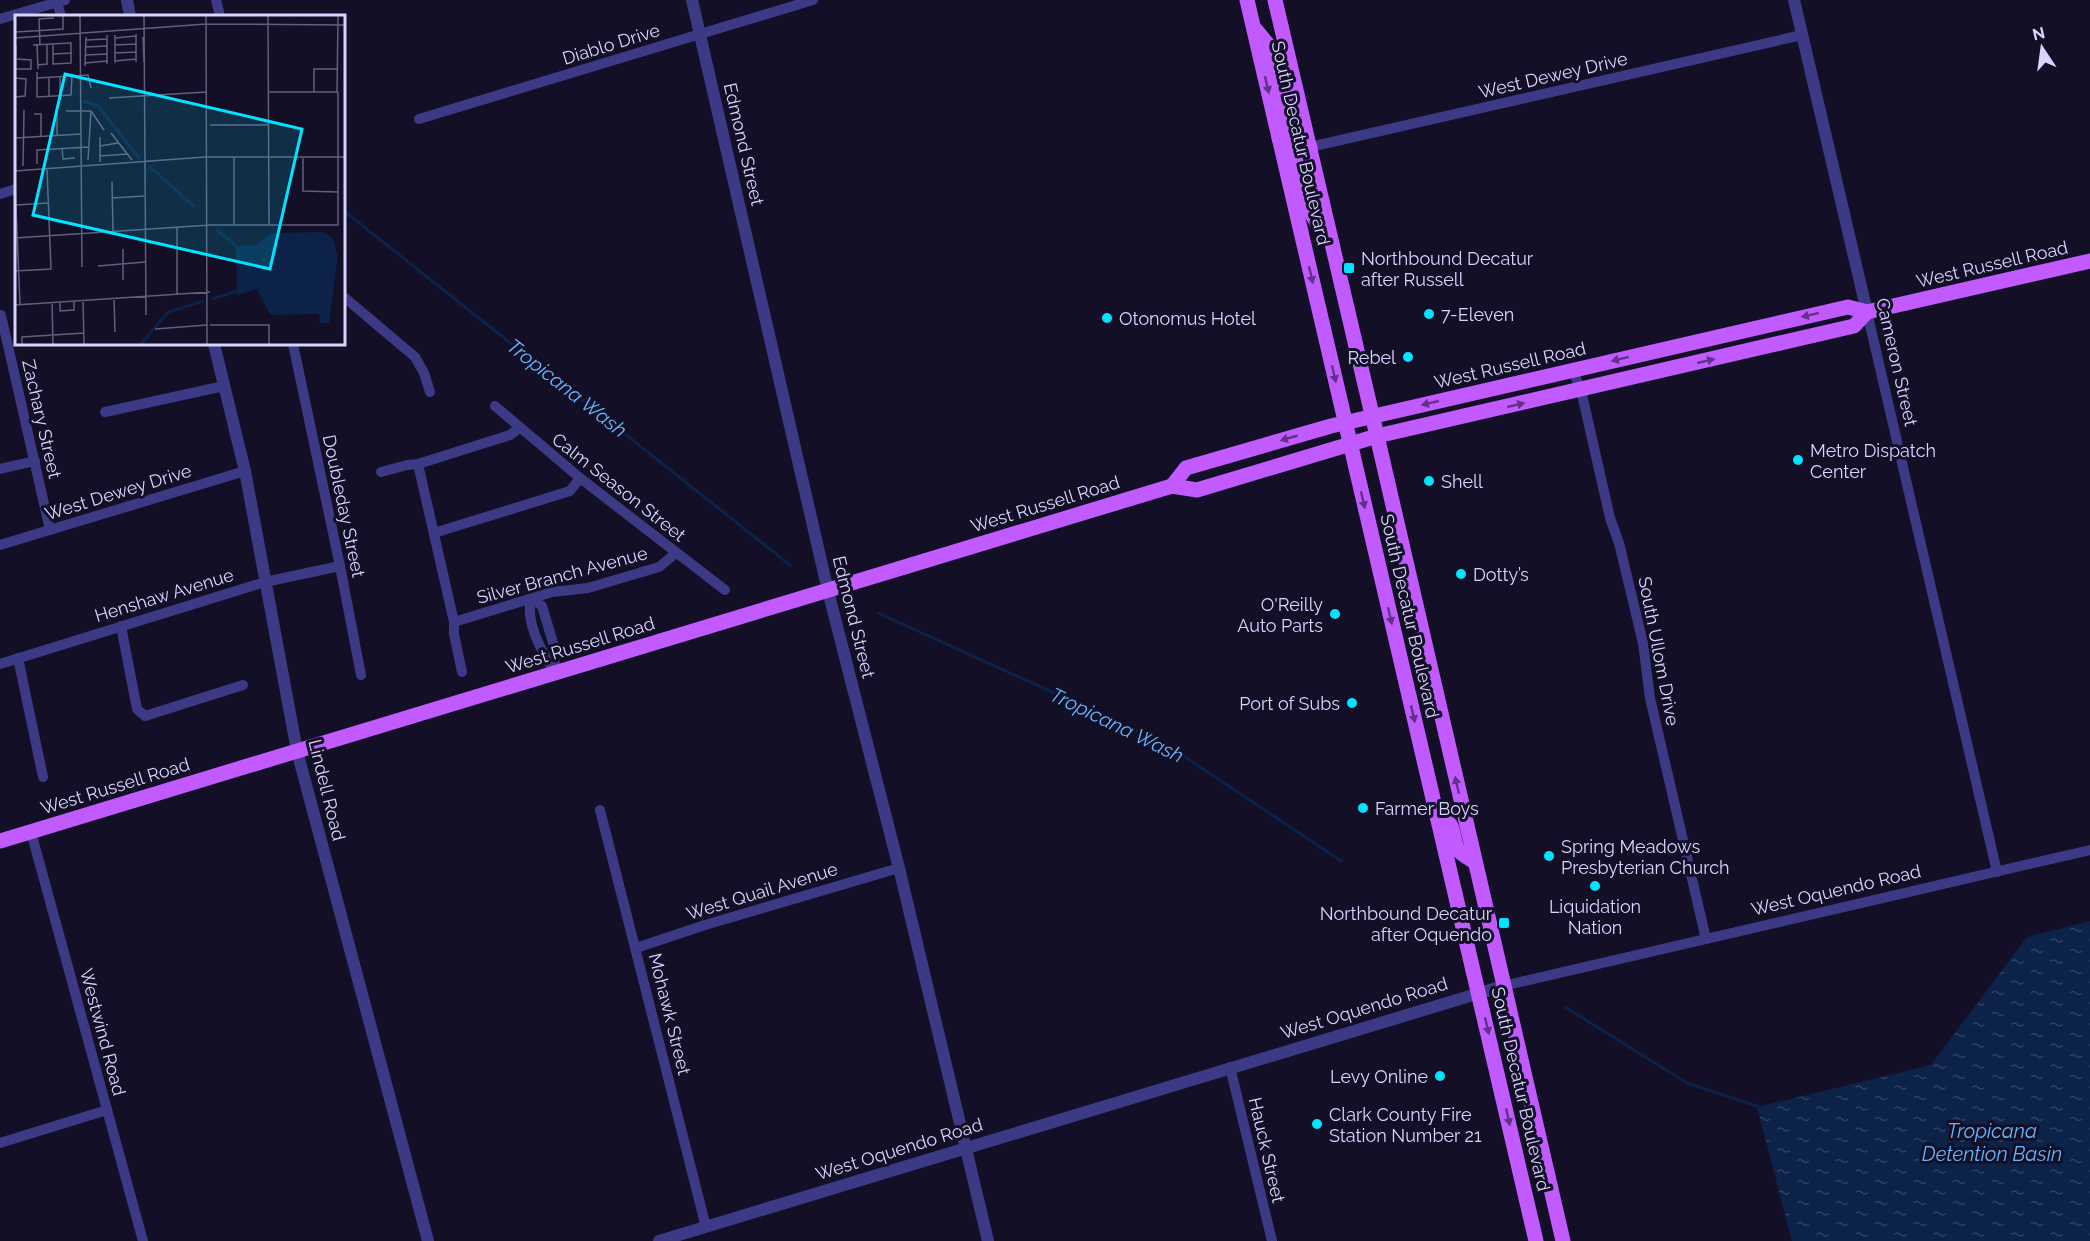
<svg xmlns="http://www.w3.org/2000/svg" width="2090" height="1241" font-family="Raleway,sans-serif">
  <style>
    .water { fill: url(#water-ripples) }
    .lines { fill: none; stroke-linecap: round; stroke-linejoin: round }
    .stream { stroke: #0c2248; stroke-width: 3 }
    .minor { stroke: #3d3a85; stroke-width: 10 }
    .tertiary { stroke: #3d3a85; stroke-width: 12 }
    .primary { stroke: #c25bff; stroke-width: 15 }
    .oneway { fill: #623188 }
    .poi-dot { fill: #00e5ff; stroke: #130f26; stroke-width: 2 }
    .labels { text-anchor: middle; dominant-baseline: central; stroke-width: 6; stroke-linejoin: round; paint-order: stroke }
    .street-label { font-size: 18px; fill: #d9d4ff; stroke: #130f26 }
    .poi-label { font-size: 18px; fill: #d9d4ff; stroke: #130f26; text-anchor: start }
    .water-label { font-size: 20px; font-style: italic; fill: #62b6ff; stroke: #130f26 }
    .inset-river { fill: none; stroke: #0c2248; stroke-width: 3 }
    .inset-road { fill: none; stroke: #625e7d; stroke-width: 1.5 }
    .view { fill: #00e5ff; fill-opacity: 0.15; stroke: #00e5ff; stroke-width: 3 }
    .inset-edge { fill: none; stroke: #d9d4ff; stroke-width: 3 }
  </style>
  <defs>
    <pattern id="water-ripples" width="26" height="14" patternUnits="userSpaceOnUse" patternTransform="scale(1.5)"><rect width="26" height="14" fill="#0c2248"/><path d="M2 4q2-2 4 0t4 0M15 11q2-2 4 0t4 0" fill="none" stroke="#2f4163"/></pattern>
  </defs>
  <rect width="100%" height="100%" fill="#130f26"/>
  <!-- water -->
  <path class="water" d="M2090,921V1241H1792L1757,1107L1931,1065L2027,937Z"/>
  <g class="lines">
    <!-- stream -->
    <g class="stream">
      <path d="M344,211L790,565"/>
      <path d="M878,613L1164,743L1341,861"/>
      <path d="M1565,1007L1687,1083L1760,1107"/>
    </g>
    <!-- minor -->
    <g class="minor">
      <path d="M216,0L220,16"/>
      <path d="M57,2L61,16"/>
      <path d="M0,19L65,0"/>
      <path d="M419,119L813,0"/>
      <path d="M1310,147L1802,35"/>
      <path d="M0,194L16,189"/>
      <path d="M344,297L415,357L424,373L430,392"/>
      <path d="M1867,312L1997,872"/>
      <path d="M1,315L50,530"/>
      <path d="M293,344L340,566L361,675"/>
      <path d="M1573,371L1581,390L1610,518L1619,543L1643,643L1650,698L1706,939"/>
      <path d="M495,406L580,478L725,590"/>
      <path d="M105,412L224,386"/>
      <path d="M418,464L454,622V634L462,672"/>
      <path d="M0,469L35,461"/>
      <path d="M381,472L407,465L418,464L510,435L519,428"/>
      <path d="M434,533L570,491L580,478"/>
      <path d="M0,545L245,471"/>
      <path d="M531,598L542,606L554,646L555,673C542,652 525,623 531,598Z"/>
      <path d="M454,622L552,592L588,588L659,567L676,553"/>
      <path d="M121,626L137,709L145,716L243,685"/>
      <path d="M18,658L43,777"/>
      <path d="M0,664L265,582L340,566"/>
      <path d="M600,810L706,1227"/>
      <path d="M31,832L143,1241"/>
      <path d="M636,948L705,925L899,868"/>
      <path d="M1503,986L2090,850"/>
      <path d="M1230,1067L1272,1241"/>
      <path d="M0,1143L107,1110"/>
    </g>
    <!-- tertiary -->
    <g class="tertiary">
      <path d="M127,0L130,16"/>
      <path d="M692,0L828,591L899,868L988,1241"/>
      <path d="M1794,0L1867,312"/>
      <path d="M214,344L245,471L297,751L428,1241"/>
      <path d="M659,1241L1503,986"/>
    </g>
    <!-- primary -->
    <g class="primary">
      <path d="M1247,0L1536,1241"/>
      <path d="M1275,0L1377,436L1563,1241"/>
      <path d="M1256,30L1270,47L1294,136L1310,147"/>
      <path d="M1279,138L1292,148L1311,213L1326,237"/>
      <path d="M1172,486L1186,468L1331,426L1848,307L1867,312L2090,261"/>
      <path d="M1438,819C1457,819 1451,838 1458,850C1461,854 1470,859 1475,862"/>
      <path d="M0,841L1172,486L1197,490L1377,436L1854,326L1867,312"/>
    </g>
  </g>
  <!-- one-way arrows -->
  <defs><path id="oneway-solid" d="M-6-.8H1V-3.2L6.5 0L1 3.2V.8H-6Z" transform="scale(1.5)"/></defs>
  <g class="oneway">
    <use href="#oneway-solid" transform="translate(1267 85) rotate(77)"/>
    <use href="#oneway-solid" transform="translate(1311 275) rotate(77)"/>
    <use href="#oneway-solid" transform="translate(1810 315) rotate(167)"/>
    <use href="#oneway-solid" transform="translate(1620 359) rotate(166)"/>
    <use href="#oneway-solid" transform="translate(1706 361) rotate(-13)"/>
    <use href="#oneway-solid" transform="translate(1334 374) rotate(77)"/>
    <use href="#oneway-solid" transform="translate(1430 403) rotate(167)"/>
    <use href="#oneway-solid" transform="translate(1516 405) rotate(-13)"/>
    <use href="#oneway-solid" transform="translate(1289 438) rotate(164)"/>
    <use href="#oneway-solid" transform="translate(1363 500) rotate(77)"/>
    <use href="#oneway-solid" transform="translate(1390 616) rotate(77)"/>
    <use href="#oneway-solid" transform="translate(1413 714) rotate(77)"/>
    <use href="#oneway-solid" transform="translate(1457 785) rotate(-103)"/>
    <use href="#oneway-solid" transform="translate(1487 1026) rotate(77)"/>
    <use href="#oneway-solid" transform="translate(1508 1117) rotate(77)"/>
  </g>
  <!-- markers -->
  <g class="poi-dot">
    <rect x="1343" y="262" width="12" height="12" rx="3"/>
    <circle cx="1429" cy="314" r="6"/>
    <circle cx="1107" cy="318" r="6"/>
    <circle cx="1408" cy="357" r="6"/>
    <circle cx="1798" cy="460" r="6"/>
    <circle cx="1429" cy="481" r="6"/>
    <circle cx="1461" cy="574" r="6"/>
    <circle cx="1335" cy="614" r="6"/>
    <circle cx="1352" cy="703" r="6"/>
    <circle cx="1363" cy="808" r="6"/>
    <circle cx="1549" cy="856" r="6"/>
    <circle cx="1595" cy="886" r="6"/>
    <rect x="1498" y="917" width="12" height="12" rx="3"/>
    <circle cx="1440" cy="1076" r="6"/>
    <circle cx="1317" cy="1124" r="6"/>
  </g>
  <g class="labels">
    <!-- street labels -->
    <g class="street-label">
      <text transform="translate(611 44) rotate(-17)">Diablo Drive</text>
      <text transform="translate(1553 75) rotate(-13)">West Dewey Drive</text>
      <text transform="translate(1301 143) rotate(77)">South Decatur Boulevard</text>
      <text transform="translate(744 144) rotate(77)">Edmond Street</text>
      <text transform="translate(1992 264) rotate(-13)">West Russell Road</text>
      <text transform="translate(1897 362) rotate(77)">Cameron Street</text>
      <text transform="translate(1510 365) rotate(-13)">West Russell Road</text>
      <text transform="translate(42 419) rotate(77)">Zachary Street</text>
      <text transform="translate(619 487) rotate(38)">Calm Season Street</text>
      <text transform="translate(118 492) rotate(-17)">West Dewey Drive</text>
      <text transform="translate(1045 504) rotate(-17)">West Russell Road</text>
      <text transform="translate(344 506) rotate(78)">Doubleday Street</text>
      <text transform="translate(562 575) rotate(-15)">Silver Branch Avenue</text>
      <text transform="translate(164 595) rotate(-17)">Henshaw Avenue</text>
      <text transform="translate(1410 616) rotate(77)">South Decatur Boulevard</text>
      <text transform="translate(854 617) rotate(76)">Edmond Street</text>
      <text transform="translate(580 645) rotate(-17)">West Russell Road</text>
      <text transform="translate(1659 651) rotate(79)">South Ullom Drive</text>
      <text transform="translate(115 786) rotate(-17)">West Russell Road</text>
      <text transform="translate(327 790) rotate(76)">Lindell Road</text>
      <text transform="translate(1836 890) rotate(-13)">West Oquendo Road</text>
      <text transform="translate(762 891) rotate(-17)">West Quail Avenue</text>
      <text transform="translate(1364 1008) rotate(-17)">West Oquendo Road</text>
      <text transform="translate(670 1014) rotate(76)">Mohawk Street</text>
      <text transform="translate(103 1032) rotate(75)">Westwind Road</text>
      <text transform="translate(1521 1089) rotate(77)">South Decatur Boulevard</text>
      <text transform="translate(899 1149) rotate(-17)">West Oquendo Road</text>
      <text transform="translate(1267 1150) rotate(77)">Hauck Street</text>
    </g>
    <!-- poi labels -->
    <g class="poi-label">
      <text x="1361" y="258">Northbound Decatur<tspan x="1361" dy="21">after Russell</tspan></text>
      <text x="1441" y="314">7-Eleven</text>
      <text x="1119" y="318">Otonomus Hotel</text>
      <text x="1396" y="357" text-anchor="end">Rebel</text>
      <text x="1810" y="450">Metro Dispatch<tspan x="1810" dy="21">Center</tspan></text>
      <text x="1441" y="481">Shell</text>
      <text x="1473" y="574">Dotty’s</text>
      <text x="1323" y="604" text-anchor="end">O'Reilly<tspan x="1323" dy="21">Auto Parts</tspan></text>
      <text x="1340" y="703" text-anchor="end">Port of Subs</text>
      <text x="1375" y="808">Farmer Boys</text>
      <text x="1561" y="846">Spring Meadows<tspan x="1561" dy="21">Presbyterian Church</tspan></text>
      <text x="1595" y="906" text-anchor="middle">Liquidation<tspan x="1595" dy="21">Nation</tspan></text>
      <text x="1492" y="913" text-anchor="end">Northbound Decatur<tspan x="1492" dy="21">after Oquendo</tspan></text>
      <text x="1428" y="1076" text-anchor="end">Levy Online</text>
      <text x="1329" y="1114">Clark County Fire<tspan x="1329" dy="21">Station Number 21</tspan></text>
    </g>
    <!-- water labels -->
    <g class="water-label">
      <text transform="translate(567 388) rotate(38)">Tropicana Wash</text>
      <text transform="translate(1117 725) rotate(26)">Tropicana Wash</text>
      <text x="1992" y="1131">Tropicana<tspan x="1992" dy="23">Detention Basin</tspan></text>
    </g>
  </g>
  <!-- overview -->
  <g transform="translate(15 15)">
    <rect width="330" height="330" fill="#130f26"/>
    <path d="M308,217L318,223L323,240L314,308H305L304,299L255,300L242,274L222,280L221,231L241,230L256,218Z" fill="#0c2248"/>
    <path class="inset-river" d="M68,86L83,91L125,144M134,151L180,192M201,214L221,231M197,284L222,276M126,329L153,297L189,286"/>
    <path class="inset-road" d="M65,1L67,252M129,1L131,300M191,1L192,329M253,1L254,210M1,17L48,14V1M121,19V47M92,20V49M100,20V48M128,22L129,47M0,23L191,9L330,10M100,23L121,21M71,25L92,24M18,30L55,28H56V48L38,49V29M22,30L23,54M25,30L24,4L39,3M100,30L121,29M71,32L92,31M100,38L121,37M38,39L57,38M70,40L92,39M100,46L121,44M70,48L92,46M22,50L32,49V29M70,51L71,22M0,54H16V45L2,44M22,57V82L56,80L57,61M0,63L11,64L10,81L0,82M22,63L73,60L76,73M0,67L1,31M254,77H323M299,77V54H323M322,78L323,1M45,81V61M34,82V62M94,83L191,77M51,96H76L89,115M19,99H26V121M195,110H254M96,118L117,145M42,120V95M0,123L66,119M85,131L103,128M47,133L48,144L60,143M85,141L112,139M219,142V210M288,143V176L323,177M73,145L76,96M85,147V122M22,149V135L74,132M8,151L9,95M0,156L190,142H330M97,167L98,217M0,169L5,289M97,183L129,181M1,190L33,188M162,212V279M0,223L195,210H323V77M108,234V265M83,251L130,247M0,256L36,254L32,154M99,283L100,317M68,285L69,329M37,287L38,329M45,287V296L59,295V286M0,290L195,277M195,310H254V329M140,314L192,310M7,329V322L69,318"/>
    <path class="view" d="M50,59L287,114L255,254L18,200Z"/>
    <rect width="330" height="330" class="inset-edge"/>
  </g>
  <!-- north arrow -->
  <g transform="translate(2042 48) rotate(347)" stroke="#130f26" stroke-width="4.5" paint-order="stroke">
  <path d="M0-4.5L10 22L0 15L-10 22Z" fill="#d9d4ff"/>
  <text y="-9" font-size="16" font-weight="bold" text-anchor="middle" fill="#d9d4ff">N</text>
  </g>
</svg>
